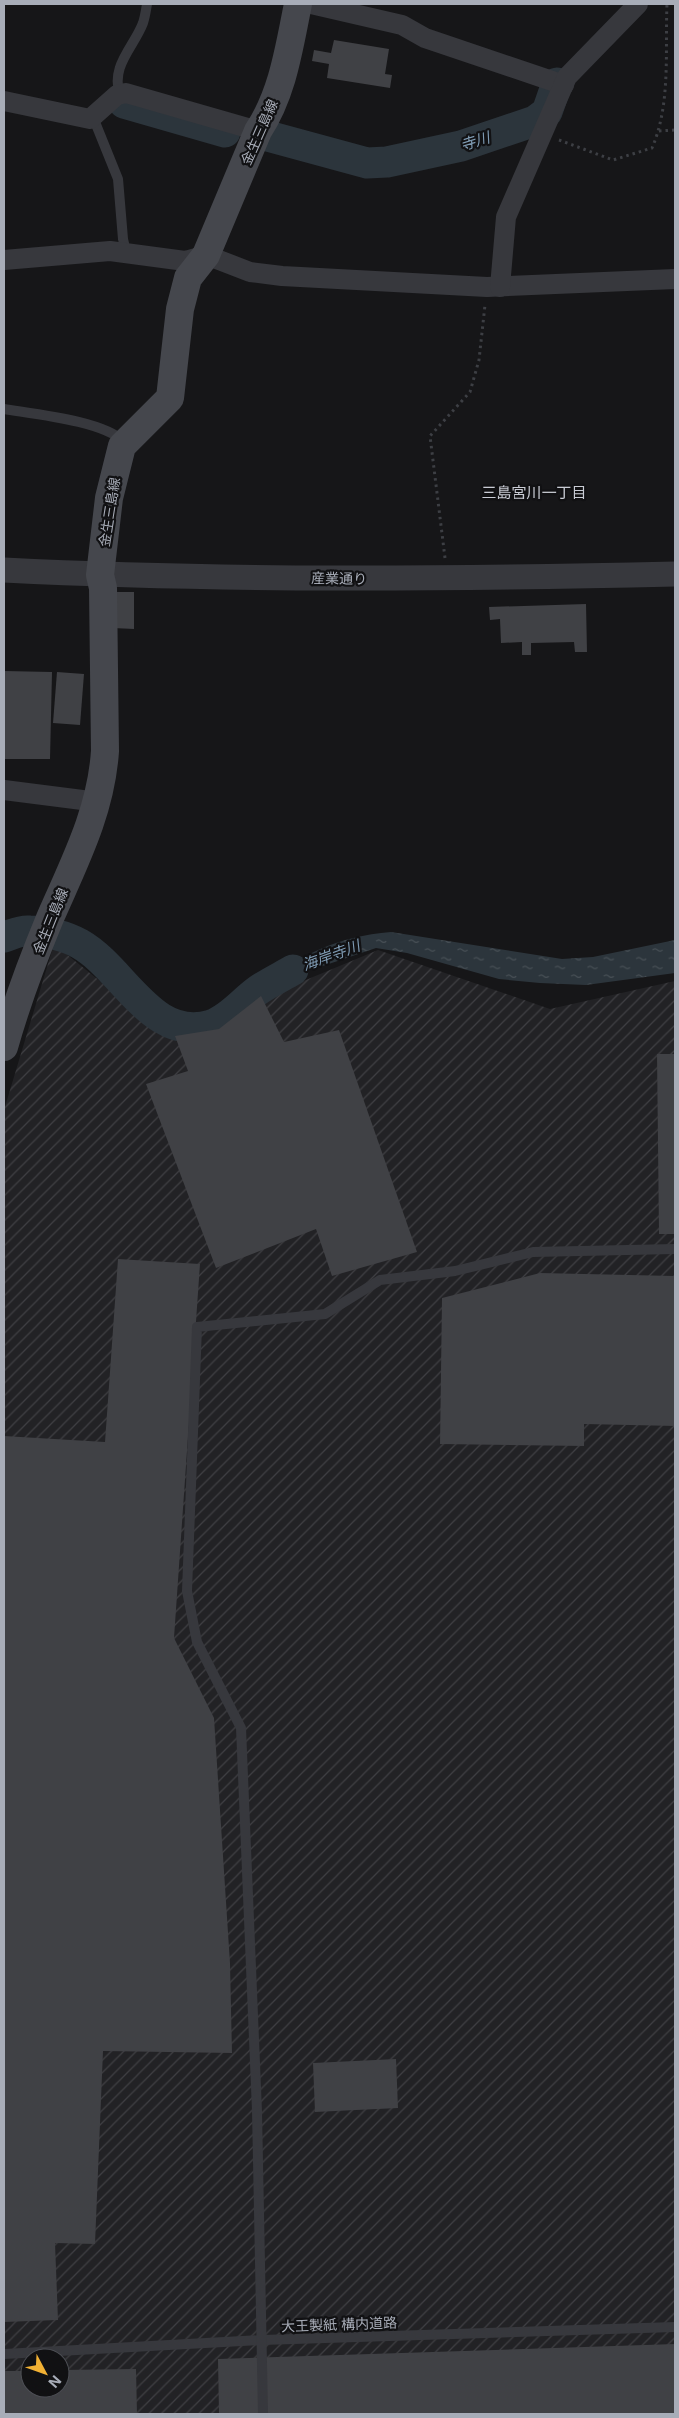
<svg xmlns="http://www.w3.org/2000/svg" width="679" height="2418" font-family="Inter,'Noto Sans JP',sans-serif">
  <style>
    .industrial { fill: url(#industrial-furrows); fill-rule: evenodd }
    .water { fill: url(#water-ripples) }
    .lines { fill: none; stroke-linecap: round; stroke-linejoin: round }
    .river { stroke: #2c353c; stroke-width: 31 }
    .building { fill: #404145 }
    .path { stroke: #3d3f44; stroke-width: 3; stroke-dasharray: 2.5 4; stroke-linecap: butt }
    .service { stroke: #37383d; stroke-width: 10 }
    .minor { stroke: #37383d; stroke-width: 20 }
    .tertiary { stroke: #37383d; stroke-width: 25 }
    .secondary { stroke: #45474d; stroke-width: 28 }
    .labels { text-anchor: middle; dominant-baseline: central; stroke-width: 4.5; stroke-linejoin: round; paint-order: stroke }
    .street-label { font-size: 14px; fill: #a8adb8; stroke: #111113 }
    .water-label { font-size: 15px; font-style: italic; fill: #7f9bb3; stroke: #111113 }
    .neighbourhood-label { font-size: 15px; fill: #c9ccd4; stroke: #111113 }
  </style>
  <defs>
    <pattern id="industrial-furrows" width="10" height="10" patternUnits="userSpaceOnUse" patternTransform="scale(1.25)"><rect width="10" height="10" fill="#222225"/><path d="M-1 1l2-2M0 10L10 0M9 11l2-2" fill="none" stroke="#3f3f43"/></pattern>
    <pattern id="water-ripples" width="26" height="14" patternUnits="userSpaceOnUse" patternTransform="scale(1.25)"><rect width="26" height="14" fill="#2c353c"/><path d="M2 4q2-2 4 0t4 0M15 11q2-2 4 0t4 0" fill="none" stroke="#485056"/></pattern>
  </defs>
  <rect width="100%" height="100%" fill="#161618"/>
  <!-- industrial -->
  <path class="industrial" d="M54,944L169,1037L378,950L550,1009L675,981V2414H4V1110ZM30,2358H60V2388H30Z"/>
  <!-- water -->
  <path class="water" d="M391,932L562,959L593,957L675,940V973L586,985L540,983L499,979L407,953L376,948L305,972L266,1000L257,991L256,988C298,956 338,936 391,932Z"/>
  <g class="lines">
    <!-- river -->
    <g class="river">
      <path d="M124,103L225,132"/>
      <path d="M264,135L367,163L387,162L461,146L535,121L547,112L557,83"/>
      <path d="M4,937C11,935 21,930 29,931C46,931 66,936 80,944C124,969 152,1043 211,1025C229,1019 242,1002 257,991C268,983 281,977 293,970"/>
    </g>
  </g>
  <!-- building -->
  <g class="building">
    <path d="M334,40L389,49L385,74L392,75L390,88L327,78L329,64L312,61L314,50L331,53Z"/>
    <path d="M113,592H134V629L113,628Z"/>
    <path d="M586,604L587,652H575L574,642L531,643V655H522V642L501,643L500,619L490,620L489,607Z"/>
    <path d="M4,671L52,672L50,759H4Z"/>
    <path d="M57,672L84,674L80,725L53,723Z"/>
    <path d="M261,996L284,1042L339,1030L417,1252L332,1276L316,1229L216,1268L146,1084L188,1071L175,1036L219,1029Z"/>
    <path d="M657,1054H675V1234H659Z"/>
    <path d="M118,1259L200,1264L174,1638L214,1718L230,1963L232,2053L103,2051L95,2244L55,2243L58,2320L4,2322V1436L105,1442Z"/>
    <path d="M540,1273L675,1276V1426L584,1424V1446L440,1444L442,1298Z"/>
    <path d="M396,2059L398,2108L315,2112L313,2063Z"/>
    <path d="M675,2344V2414H219L218,2359Z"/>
    <path d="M136,2369L137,2414H4V2371H30V2388H60V2370Z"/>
  </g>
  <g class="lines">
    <!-- path -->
    <g class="path">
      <path d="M659,131L675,130"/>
      <path d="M559,140L613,160L652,148C671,104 665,51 667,4"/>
      <path d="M445,558L430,436L470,392L479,360L485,305"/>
    </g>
    <!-- service -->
    <g class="service">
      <path d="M120,95C110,66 134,47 143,23C145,17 146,10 147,4"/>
      <path d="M93,117L118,179L123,239L126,252"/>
      <path d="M4,409C34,414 104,421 124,442"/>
      <path d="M4,2354L262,2340L675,2327"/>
      <path d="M263,2414L257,2111L241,1728L197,1642L187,1591L197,1327L325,1314L380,1280L455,1271L533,1252L675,1249"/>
    </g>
    <!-- minor -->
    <g class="minor">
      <path d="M311,4L402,25L425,38L564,85"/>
      <path d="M4,101L90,119L117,95L126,93L258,131"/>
      <path d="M4,260L110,251L185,261L206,255L250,272L282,276L487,287L675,279"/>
      <path d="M500,287L506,217L567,77L638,4"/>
      <path d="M4,790L98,802"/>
    </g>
    <!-- tertiary -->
    <path class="tertiary" d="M4,570C227,581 451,579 675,574"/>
    <!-- secondary -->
    <path class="secondary" d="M4,1047C16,1004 33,959 50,918C74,863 101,812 105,751L103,588L100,575L109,498L122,446L170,398L180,309L188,278L206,255L258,131C283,93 289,48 298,4"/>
  </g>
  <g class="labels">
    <!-- street labels -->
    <g class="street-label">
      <text transform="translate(259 132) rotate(-66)">金生三島線</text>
      <text transform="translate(109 512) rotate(-81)">金生三島線</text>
      <text transform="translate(339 578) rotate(1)">産業通り</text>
      <text transform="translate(50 921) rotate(-68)">金生三島線</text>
      <text transform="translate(339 2324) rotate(-2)">大王製紙 構内道路</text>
    </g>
    <!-- water labels -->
    <g class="water-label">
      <text transform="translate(475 141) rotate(-17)">寺川</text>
      <text transform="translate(331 955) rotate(-20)">海岸寺川</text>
    </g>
    <!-- neighbourhood labels -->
    <g class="neighbourhood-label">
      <text x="534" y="492">三島宮川一丁目</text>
    </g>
  </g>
  <!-- border -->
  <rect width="679" height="2418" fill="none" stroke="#a8adb8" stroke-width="10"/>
  <!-- north arrow -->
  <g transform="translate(45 2373) rotate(131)"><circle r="24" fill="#111113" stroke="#4d4f55"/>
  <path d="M0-4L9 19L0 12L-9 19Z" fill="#f2b134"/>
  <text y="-8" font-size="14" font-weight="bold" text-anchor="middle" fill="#a8adb8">N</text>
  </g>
</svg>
